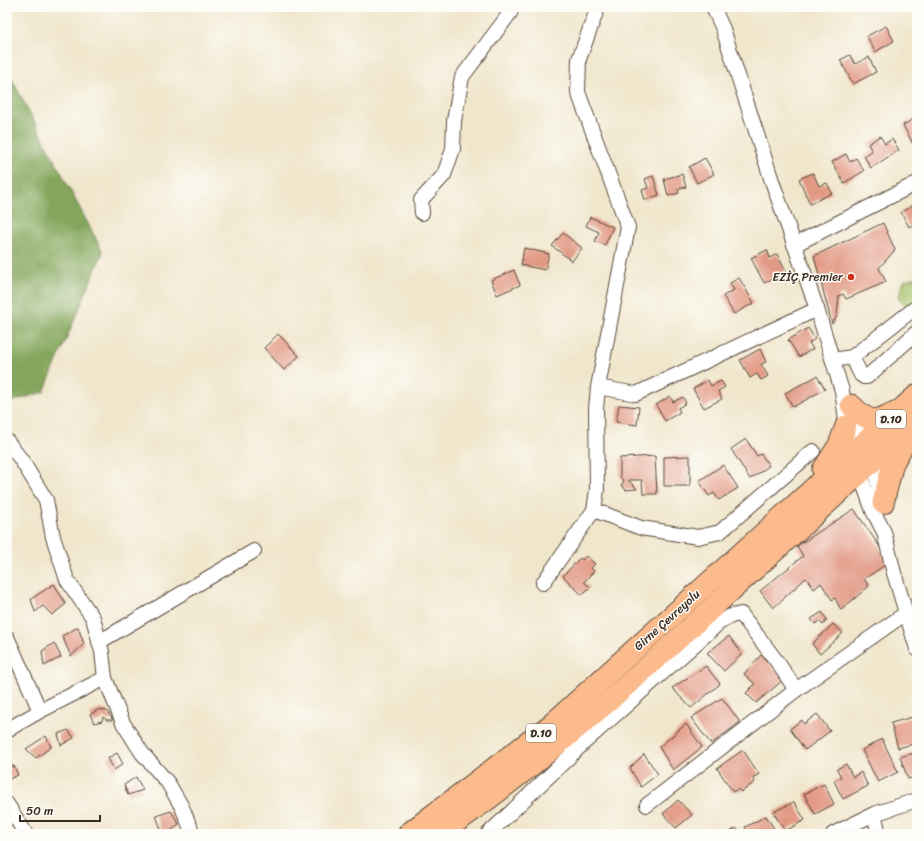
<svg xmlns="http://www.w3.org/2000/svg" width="924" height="841" font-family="Sriracha,sans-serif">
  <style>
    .green { fill: #a4c067; stroke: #707542 }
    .forest { fill: #83a65c; stroke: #5f683d }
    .building { fill: #e29984 }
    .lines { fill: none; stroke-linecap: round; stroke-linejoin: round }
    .minor-casing { stroke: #564638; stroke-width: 16 }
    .highway-casing { stroke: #564638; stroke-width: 23 }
    .minor { stroke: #fff; stroke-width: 14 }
    .highway { stroke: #fbbb8c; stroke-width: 21 }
    .poi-dot { fill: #c8321e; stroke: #fdfcf7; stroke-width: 1.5 }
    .labels { text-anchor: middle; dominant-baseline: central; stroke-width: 3; stroke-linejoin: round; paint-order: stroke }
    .shield { fill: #fdfcf7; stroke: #75695f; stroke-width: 1 }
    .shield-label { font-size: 11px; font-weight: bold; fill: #3b2a1e }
    .poi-label { font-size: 12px; fill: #3b2a1e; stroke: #fdfcf7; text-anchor: end }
    .street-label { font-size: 12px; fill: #3b2a1e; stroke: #fdfcf7 }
  </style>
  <rect width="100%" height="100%" fill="#fdfcf7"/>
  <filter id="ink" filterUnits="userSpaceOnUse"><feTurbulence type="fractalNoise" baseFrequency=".025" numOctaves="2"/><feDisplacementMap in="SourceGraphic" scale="8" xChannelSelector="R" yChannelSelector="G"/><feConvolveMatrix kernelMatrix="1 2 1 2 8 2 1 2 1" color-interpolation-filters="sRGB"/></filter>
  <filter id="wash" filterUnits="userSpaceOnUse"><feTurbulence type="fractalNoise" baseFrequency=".012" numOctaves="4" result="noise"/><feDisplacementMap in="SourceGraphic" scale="16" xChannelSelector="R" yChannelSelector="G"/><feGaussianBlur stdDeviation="0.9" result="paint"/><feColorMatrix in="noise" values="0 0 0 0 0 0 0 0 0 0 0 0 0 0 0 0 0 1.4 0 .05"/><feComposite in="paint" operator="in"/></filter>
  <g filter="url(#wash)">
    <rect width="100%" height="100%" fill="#f0e6cc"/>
    <!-- green -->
    <path class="green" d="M914,277L917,286V300L909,307L898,299L904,281Z"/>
    <!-- forest -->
    <path class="forest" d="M7,70L103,252L44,392L7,403Z"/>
    <g id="blocks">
      <!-- building -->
      <g class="building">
        <path d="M886,26L894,41L875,52L867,36Z"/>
        <path d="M850,55L855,64L869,57L876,72L853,84L840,60Z"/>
        <path d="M916,118L917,145L914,146L903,125Z"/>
        <path d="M880,136L885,144L892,139L899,150L871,168L864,156L872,151L868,144Z"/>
        <path d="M846,154L850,162L856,158L864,171L844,183L832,162Z"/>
        <path d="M705,158L714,174L697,183L689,167Z"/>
        <path d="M813,173L819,186L827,183L832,193L810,204L799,179Z"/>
        <path d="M682,174L686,187L678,189L679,193L668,196L664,179Z"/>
        <path d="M653,176L659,195L645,200L642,190L648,188L645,179Z"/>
        <path d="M917,203V223L909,227L901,212Z"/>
        <path d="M590,217L613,227L605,245L595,241L599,232L586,226Z"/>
        <path d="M883,223L895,250L879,268L886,282L846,299L843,294L839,296L837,316L832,324L814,256Z"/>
        <path d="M563,233L582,248L572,261L552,246Z"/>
        <path d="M524,248L549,254L545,270L521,265Z"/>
        <path d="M767,250L770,258L777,254L786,272L764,283L751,258Z"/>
        <path d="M514,270L520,285L497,295L491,280Z"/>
        <path d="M739,278L754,303L734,314L723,296L734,290L730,283Z"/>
        <path d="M808,328L815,339L809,343L813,349L799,357L788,340Z"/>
        <path d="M278,334L299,356L284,370L264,348Z"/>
        <path d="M760,349L766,362L761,364L768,376L761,380L757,374L750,378L740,360Z"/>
        <path d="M817,376L825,389L793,407L785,393Z"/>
        <path d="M708,380L711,386L721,381L725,387L718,391L722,399L704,408L693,389Z"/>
        <path d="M670,396L673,402L683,397L686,403L678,408L680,412L665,421L656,405Z"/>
        <path d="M619,405L639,407L637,425L616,422Z"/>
        <path d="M746,439L757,456L761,454L769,466L750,479L731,449Z"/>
        <path d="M655,456L657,494H643L642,480H628L637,489L626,490L621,485L624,481L620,477V458Z"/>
        <path d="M690,456V486H664V457Z"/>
        <path d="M723,465L738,488L719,500L714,493L709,496L699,481Z"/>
        <path d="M854,509L890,562L864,579L869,586L841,610L835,598L832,600L821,583L814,589L806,578L773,608L760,591L803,556L797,546Z"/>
        <path d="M586,556L595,564L591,568L594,571L584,582L590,587L582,595L563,576L580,558L582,560Z"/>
        <path d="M54,584L66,604L52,615L43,606L35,612L31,599Z"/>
        <path d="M822,612L827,620L823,625L819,621L815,624L811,619Z"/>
        <path d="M833,624L843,633L820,654L812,644Z"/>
        <path d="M78,627L84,644L71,656L62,636Z"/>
        <path d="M729,636L742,654L724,671L707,653Z"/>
        <path d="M54,643L61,657L44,666L42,651Z"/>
        <path d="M761,655L784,679L756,703L746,693L755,684L744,674Z"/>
        <path d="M706,666L720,684L691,708L672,688Z"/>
        <path d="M722,698L740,722L711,744L691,718Z"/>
        <path d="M100,709L107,711L113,720H107L103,717L102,721L94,723L90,714Z"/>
        <path d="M817,714L830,731L805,750L790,729L802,720L804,724Z"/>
        <path d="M916,716L917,743L898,748L891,723Z"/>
        <path d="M686,724L702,747L673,770L659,747Z"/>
        <path d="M68,730L74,738L61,745L58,734Z"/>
        <path d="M46,736L51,747L36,758L26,749Z"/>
        <path d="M882,739L898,772L878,782L862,750Z"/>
        <path d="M743,750L759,774L753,778L755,782L741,792L738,789L733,792L717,768Z"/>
        <path d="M917,752V776L908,779L900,757Z"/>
        <path d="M117,753L123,764L114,770L108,758Z"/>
        <path d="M644,754L658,774L641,787L630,768Z"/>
        <path d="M846,764L853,777L861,772L868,786L843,799L834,781L841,777L837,769Z"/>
        <path d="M14,766L18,775L7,780V767Z"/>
        <path d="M136,777L143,790L128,795L124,785Z"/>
        <path d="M824,784L834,804L815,814L804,794Z"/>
        <path d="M678,800L692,815L676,828L663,814Z"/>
        <path d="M794,802L805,820L785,831L773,812Z"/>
        <path d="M171,811L179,824L167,834H163L156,816Z"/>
        <path d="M766,816L777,833L748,834L745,827Z"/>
        <path d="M736,828L741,834H727Z"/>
        <path d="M140,829L145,834H129Z"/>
      </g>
    </g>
  </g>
  <g filter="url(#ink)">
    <use href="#blocks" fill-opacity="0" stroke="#564638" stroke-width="1"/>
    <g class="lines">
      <defs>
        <g id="minor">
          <path d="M713,7L723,29L772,181L817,309L842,391L848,434"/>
          <path d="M422,213L421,200L444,175L453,149L454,121L462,77L510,13L512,7"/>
          <path d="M794,245L917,183"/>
          <path d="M852,357L861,375L864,377H867L917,332"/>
          <path d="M833,360L852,357L914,309L917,308"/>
          <path d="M598,387L636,394L817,309"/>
          <path d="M852,408L872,462L882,498"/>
          <path d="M7,441L22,461L46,500L53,537L67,580L93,618L102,652L105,678L123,723L142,753L168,783L182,807L193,834"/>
          <path d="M857,466L873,511L884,532L894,573L917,649"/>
          <path d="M594,510L641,528L698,537L720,532L813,451"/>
          <path d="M543,583L594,510L597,490L596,409L598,387L628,227L578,92L579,59L598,7"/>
          <path d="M7,637L40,711"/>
          <path d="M99,642L254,551"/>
          <path d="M7,730L40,711L105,678"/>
          <path d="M7,804L26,834"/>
          <path d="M647,805L796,690L906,613"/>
          <path d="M874,814L879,834"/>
          <path d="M488,834L587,740L720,622L731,616L741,614L778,663L796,690"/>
          <path d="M833,834L874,814L917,800"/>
        </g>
        <g id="highway">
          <path d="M851,405C869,422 872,424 895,412"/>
          <path d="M823,470L839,445L846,426"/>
          <path d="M883,503L893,463L908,437"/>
          <path d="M408,834L552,724L917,395"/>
          <path d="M439,834C546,761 641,673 736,586C797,531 857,476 917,420"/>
        </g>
      </defs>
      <!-- minor casing -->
      <use href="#minor" class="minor-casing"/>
      <!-- highway casing -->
      <use href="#highway" class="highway-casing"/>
      <!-- minor -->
      <use href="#minor" class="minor"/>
      <!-- highway -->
      <use href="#highway" class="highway"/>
    </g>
  </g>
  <!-- markers -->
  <circle class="poi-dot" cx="851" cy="277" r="4"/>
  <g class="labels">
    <!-- shield labels -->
    <g class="shield">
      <rect x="876" y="410" width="30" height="18" rx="3"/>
      <rect x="526" y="724" width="30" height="18" rx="3"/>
    </g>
    <g class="shield-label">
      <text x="891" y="419">D.10</text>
      <text x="541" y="733">D.10</text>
    </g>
    <!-- poi labels -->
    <g class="poi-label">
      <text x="843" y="277">EZİÇ Premier</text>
    </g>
    <!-- street labels -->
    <g class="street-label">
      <text transform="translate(667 620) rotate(-42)">Girne Çevreyolu</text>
    </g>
  </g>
  <!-- margin -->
  <rect width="924" height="841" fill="none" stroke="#fdfcf7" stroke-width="24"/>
  <!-- scale -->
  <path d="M20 815v6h80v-6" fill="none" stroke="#3b2a1e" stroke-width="2"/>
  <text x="26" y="815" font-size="12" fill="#3b2a1e" stroke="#fdfcf7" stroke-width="3" paint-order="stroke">50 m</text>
</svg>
